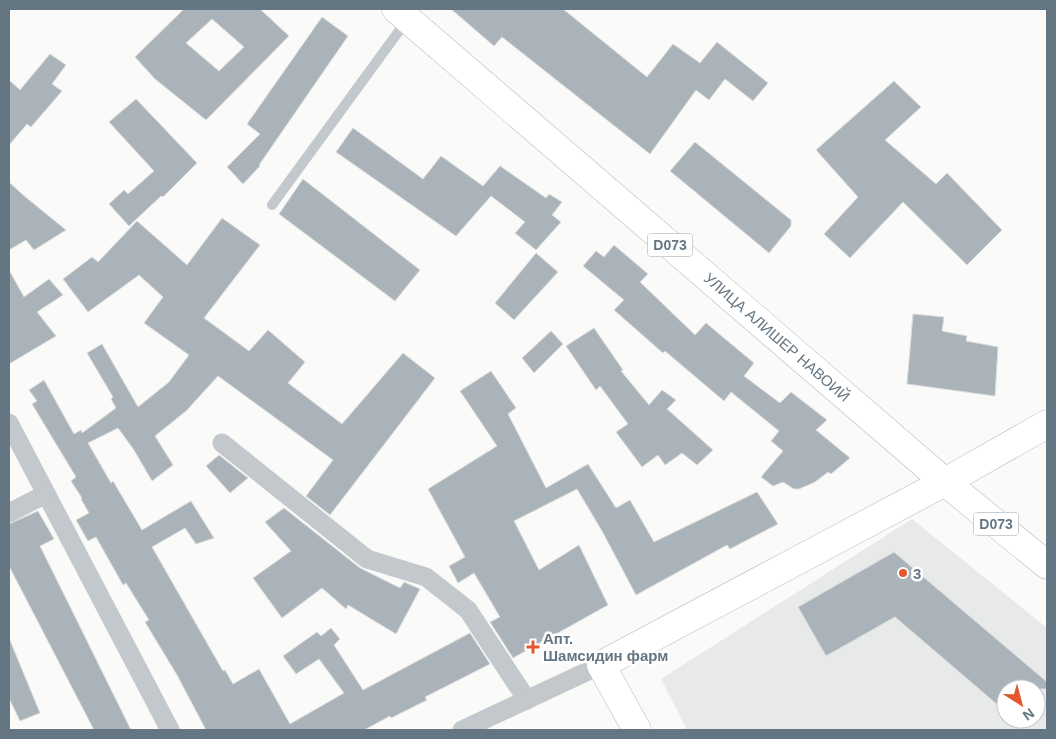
<svg xmlns="http://www.w3.org/2000/svg" width="1056" height="739" font-family="Helvetica,sans-serif">
  <style>
    .built { fill: #e8e9e9; fill-rule: evenodd }
    .building { fill: #aab3b9; stroke: #dcdcda; fill-rule: evenodd }
    .lines { fill: none; stroke-linecap: round; stroke-linejoin: round }
    .secondary-casing { stroke: #b3babf; stroke-width: 29 }
    .primary-casing { stroke: #b5babe; stroke-width: 29 }
    .lane { stroke: #c3c8cc; stroke-width: 10 }
    .street { stroke: #c3c8cc; stroke-width: 19 }
    .secondary { stroke: #fff; stroke-width: 28 }
    .primary { stroke: #fff; stroke-width: 28 }
    .poi-dot { fill: #e4572e; stroke: #fff; stroke-width: 2 }
    .labels { text-anchor: middle; dominant-baseline: central; stroke-width: 5; stroke-linejoin: round; paint-order: stroke }
    .shield { fill: #fff; stroke: #939fa8; stroke-width: 1 }
    .shield-label { font-size: 14px; font-weight: bold; fill: #657683 }
    .street-label { font-size: 15px; fill: #657683; stroke: #fff }
    .poi-label { font-size: 15px; font-weight: bold; fill: #657683; stroke: #fff; text-anchor: start }
  </style>
  <rect width="100%" height="100%" fill="#fafaf8"/>
  <!-- built -->
  <path class="built" d="M912,519L1047,628V730H687L661,679ZM1006,689H1036V719H1006Z"/>
  <!-- building -->
  <g class="building">
    <path d="M184,9H260L289,36L206,120L155,79L135,57ZM212,19L244,47L219,71L186,43Z"/>
    <path d="M451,9H563L647,77L673,44L700,63L717,42L768,83L753,101L725,79L709,100L696,90L650,154L502,37L494,46Z"/>
    <path d="M322,17L348,36L259,165L260,166L243,184L227,167L260,134L247,124Z"/>
    <path d="M50,54L66,65L52,84L62,91L31,127L27,124L9,145V80L20,90Z"/>
    <path d="M894,81L921,107L885,140L936,184L947,173L1002,230L967,265L903,202L850,258L824,234L858,197L816,150Z"/>
    <path d="M136,99L197,163L163,197L161,196L129,226L109,204L124,190L128,194L154,171L109,122Z"/>
    <path d="M353,128L423,179L441,156L483,186L500,166L546,198L549,194L562,202L552,215L561,222L536,250L515,233L525,222L491,196L456,236L336,152Z"/>
    <path d="M695,142L791,220V226L769,253L670,171Z"/>
    <path d="M303,179L420,270L395,301L279,214Z"/>
    <path d="M9,182L23,195L66,230L34,250L26,240L9,250Z"/>
    <path d="M222,218L260,245L204,318L249,351L268,330L305,362L288,383L342,424L403,353L435,378L330,515L306,496L333,460L218,376L186,411L155,436L173,465L152,481L134,450L118,428L88,443L111,483L113,481L142,530L191,501L214,538L196,544L185,528L152,547L223,671L225,670L233,684L259,669L290,724L344,693L319,659L296,674L283,656L317,632L321,636L331,628L340,639L334,645L363,690L470,633L490,664L425,697L427,700L391,718L390,716L364,730H206L177,675L145,622L149,620L126,583L123,585L96,537L88,541L76,520L89,513L81,499L82,498L71,481L76,477L32,404L37,401L29,390L44,380L74,434L81,430L82,433L116,408L111,399L113,397L87,353L102,344L138,407L169,382L189,355L144,323L163,297L139,275L88,312L63,279L92,257L98,262L137,221L187,265Z"/>
    <path d="M614,245L648,274L640,282L695,335L706,323L754,363L744,376L780,403L791,392L827,420L816,430L850,458L831,474L828,472L815,482L799,489H794L783,482L773,486L761,477L783,451L771,441L779,431L731,392L724,401L665,351L663,353L614,310L624,300L583,266L596,251L604,257Z"/>
    <path d="M536,253L558,272L514,320L495,303Z"/>
    <path d="M9,270L24,297L49,279L63,295L37,312L56,336L9,364Z"/>
    <path d="M913,314L944,317L942,331L967,336L966,341L998,347L995,396L907,384Z"/>
    <path d="M594,328L623,370L621,371L649,405L662,390L676,400L667,409L713,450L697,465L682,453L665,465L658,455L642,467L616,432L628,424L600,386L596,390L566,346Z"/>
    <path d="M551,331L563,344L534,373L522,358Z"/>
    <path d="M491,371L516,408L508,414L546,488L588,464L616,508L630,500L654,542L757,492L778,524L730,549L727,545L636,595L602,531L577,489L514,521L539,570L579,545L608,605L513,658L490,622L500,617L474,573L458,583L449,566L465,557L428,489L497,446L460,391Z"/>
    <path d="M219,455L248,478L230,493L206,466Z"/>
    <path d="M284,508L360,568L400,588L404,582L420,589L396,634L348,605L346,609L322,588L282,618L253,578L291,551L265,522Z"/>
    <path d="M38,511L54,539L40,546L131,730H94L9,566V524Z"/>
    <path d="M894,552L1047,682V689H1006V712L895,617L826,656L798,607Z"/>
    <path d="M9,638L40,713L20,721L9,698Z"/>
  </g>
  <g class="lines">
    <defs>
      <path id="secondary" d="M637,730L601,665L945,482L1047,424"/>
      <path id="primary" d="M396,9L945,482L1047,565"/>
    </defs>
    <!-- secondary casing -->
    <use href="#secondary" class="secondary-casing"/>
    <!-- primary casing -->
    <use href="#primary" class="primary-casing"/>
    <!-- lane -->
    <path class="lane" d="M272,205L407,20"/>
    <!-- street -->
    <g class="street">
      <path d="M9,423L170,730"/>
      <path d="M222,443L367,559L426,577L468,610L527,700"/>
      <path d="M9,513L46,494"/>
      <path d="M462,730L601,665"/>
    </g>
    <!-- secondary -->
    <use href="#secondary" class="secondary"/>
    <!-- primary -->
    <use href="#primary" class="primary"/>
  </g>
  <!-- markers -->
  <g class="poi-dot">
    <circle cx="903" cy="573" r="5"/>
    <path d="M530.5 639.5h5v5h5v5h-5v5h-5v-5h-5v-5h5z"/>
  </g>
  <g class="labels">
    <!-- shield labels -->
    <g class="shield">
      <rect x="647.5" y="233.5" width="45" height="23" rx="4"/>
      <rect x="973.5" y="512.5" width="45" height="23" rx="4"/>
    </g>
    <g class="shield-label">
      <text x="670" y="245">D073</text>
      <text x="996" y="524">D073</text>
    </g>
    <!-- street labels -->
    <g class="street-label">
      <text transform="translate(777 337) rotate(41)">УЛИЦА АЛИШЕР НАВОИЙ</text>
    </g>
    <!-- poi labels -->
    <g class="poi-label">
      <text x="913" y="573">3</text>
      <text x="543" y="638">Апт.<tspan x="543" dy="17">Шамсидин фарм</tspan></text>
    </g>
  </g>
  <!-- border -->
  <rect width="1056" height="739" fill="none" stroke="#657683" stroke-width="20"/>
  <!-- north arrow -->
  <g transform="translate(1021 704) rotate(144)"><circle r="24" fill="#ffffff" stroke="#c1c8cd"/>
  <path d="M0-4L9 19L0 12L-9 19Z" fill="#e4572e"/>
  <text y="-8" font-size="14" font-weight="bold" text-anchor="middle" fill="#657683">N</text>
  </g>
</svg>
